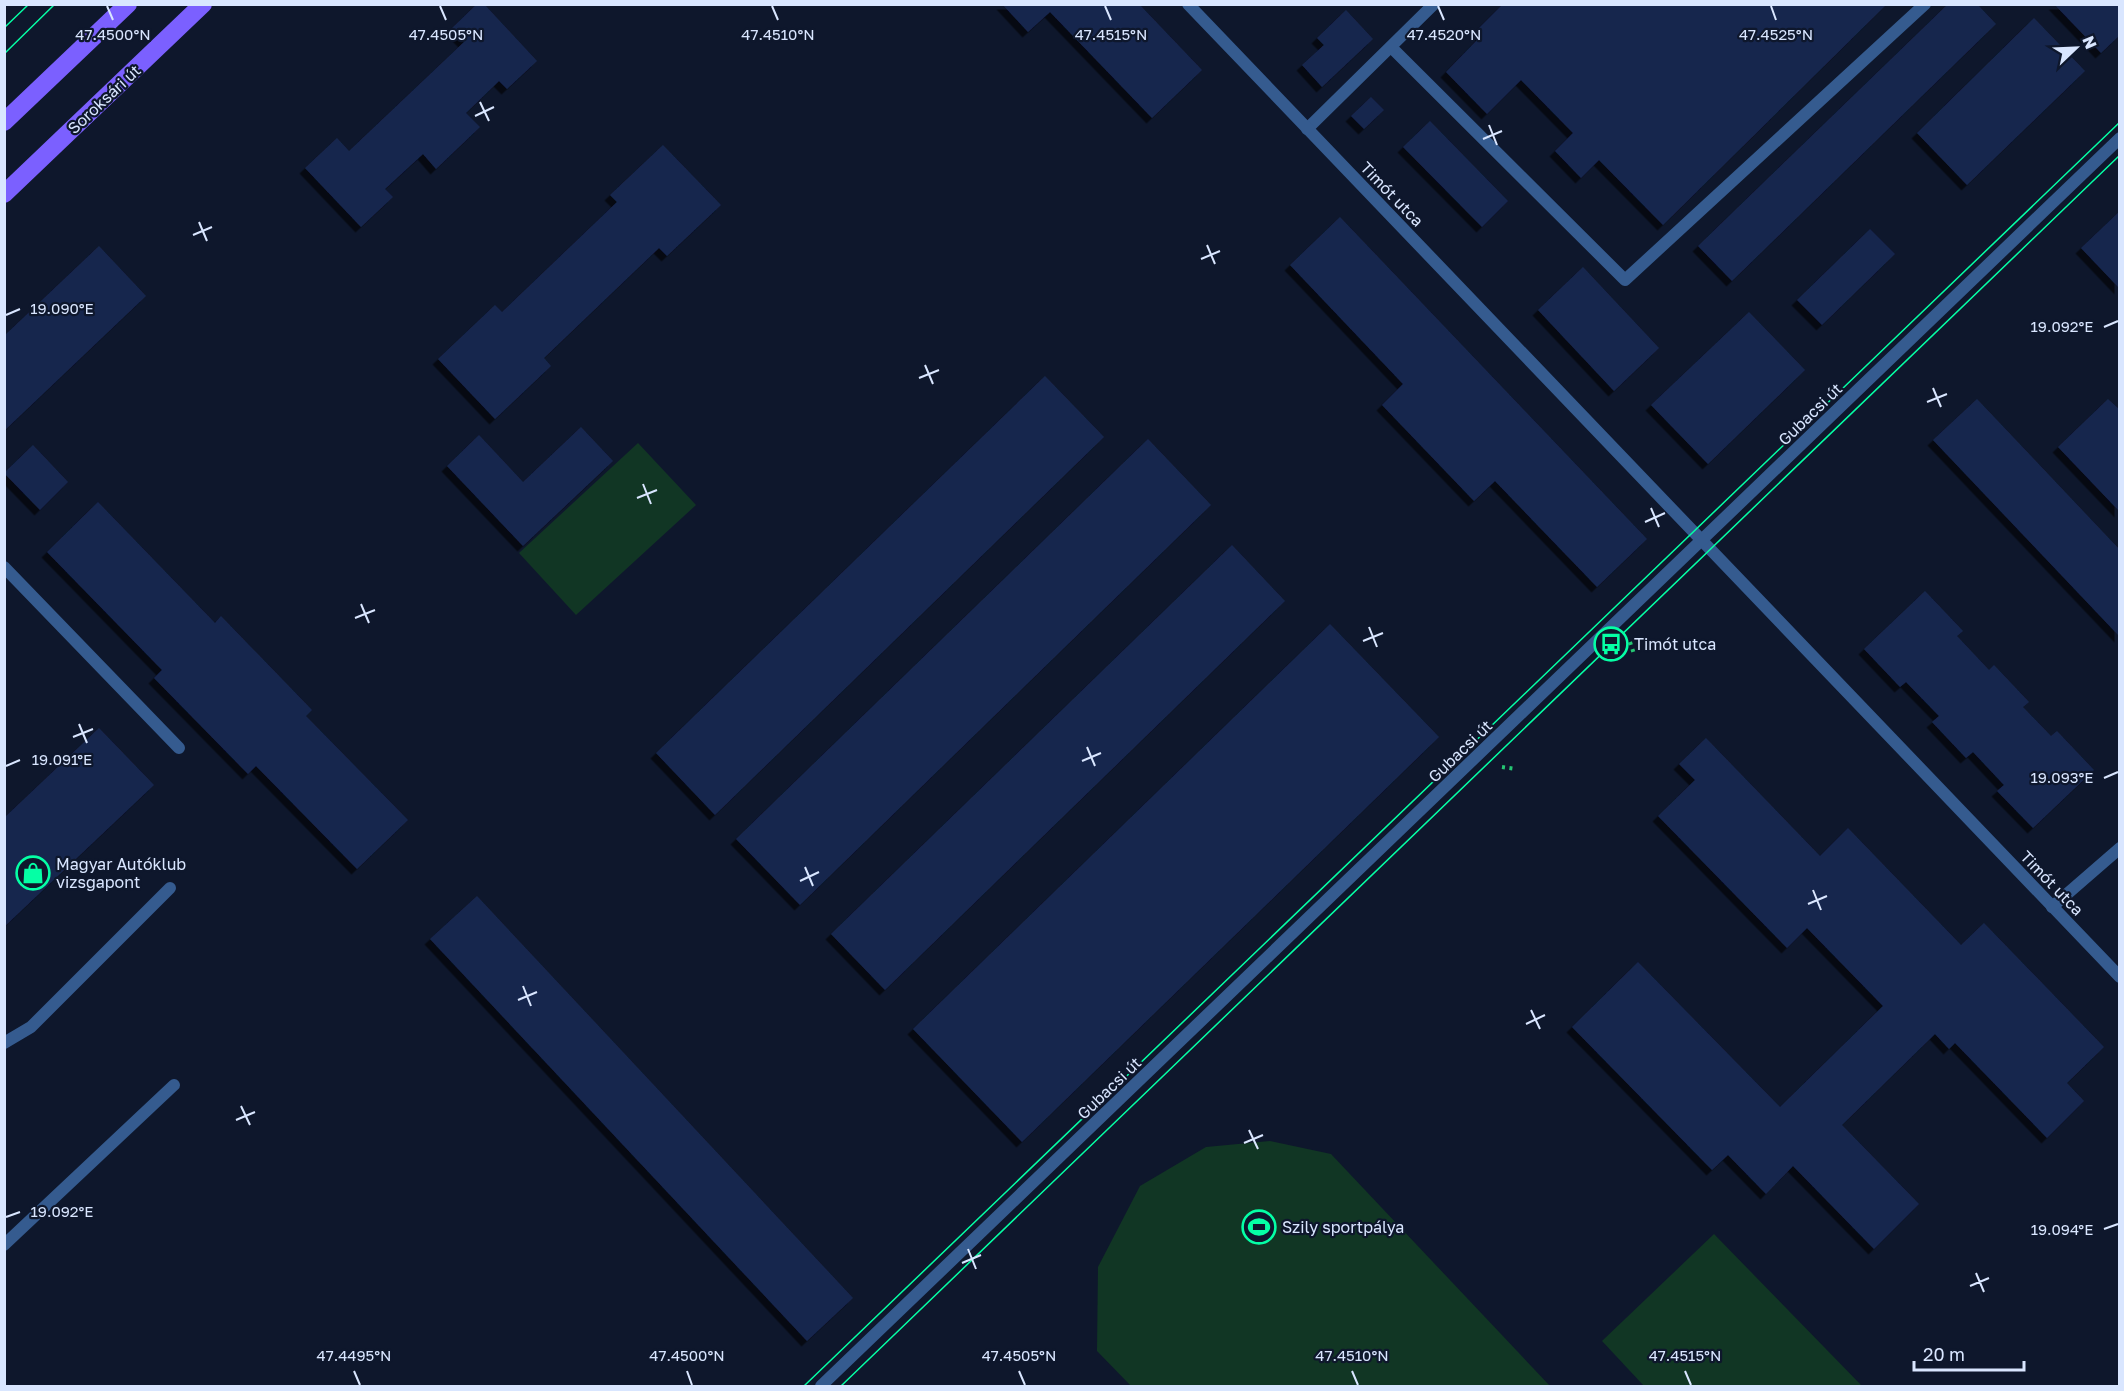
<svg xmlns="http://www.w3.org/2000/svg" width="2124" height="1391" font-family="'Golos Text',sans-serif">
  <style>
    .green { fill: #113624 }
    .building { fill: #19264e; filter: url(#shadow) }
    .lines { fill: none; stroke-linecap: round; stroke-linejoin: round }
    .path { stroke: #25c773; stroke-width: 4; stroke-dasharray: 3 4.5; stroke-linecap: butt }
    .lane { stroke: #355b8f; stroke-width: 12 }
    .street { stroke: #355b8f; stroke-width: 12 }
    .primary { stroke: #7b60ff; stroke-width: 18 }
    .tram { stroke: #05ffa5; stroke-width: 1.5 }
    .ticks { fill: none; stroke: #d9e6ff; stroke-width: 2 }
    .labels { text-anchor: middle; dominant-baseline: central; stroke-width: 4.5; stroke-linejoin: round; paint-order: stroke }
    .street-label { font-size: 16px; fill: #d9e6ff; stroke: #0e172c }
    .poi-label { font-size: 16px; fill: #d9e6ff; stroke: #0e172c; text-anchor: start }
    .ticks-label { font-size: 15px; text-anchor: middle; fill: #d9e6ff; stroke: #0e172c; stroke-width: 4.5; stroke-linejoin: round; paint-order: stroke }
  </style>
  <defs>
    <filter id="shadow"><feDropShadow dx="-5.5" dy="5.5" stdDeviation="0" flood-color="#0009"/></filter>
  </defs>
  <rect width="100%" height="100%" fill="#0e172c"/>
  <!-- green -->
  <g class="green">
    <path d="M638,443L696,505L576,615L519,553Z"/>
    <path d="M1270,1141L1331,1154L1550,1386H1131L1097,1351L1098,1267L1140,1186L1206,1147Z"/>
    <path d="M1714,1234L1862,1386H1644L1602,1341Z"/>
  </g>
  <!-- building -->
  <g class="building">
    <path d="M477,4H484L537,61L507,89L499,81L466,113L480,127L436,169L423,154L385,189L393,197L361,227L305,168L337,138L349,151L464,42L451,29Z"/>
    <path d="M1002,4H1139L1202,70L1152,118L1050,12L1028,32Z"/>
    <path d="M1503,4H1887L1663,225L1599,160L1581,178L1555,151L1573,133L1521,80L1487,114L1446,72L1481,36L1476,31Z"/>
    <path d="M1948,4H1977L1996,24L1732,281L1698,246Z"/>
    <path d="M2054,4H2120V35L2101,53Z"/>
    <path d="M1346,10L1373,39L1322,87L1302,65L1324,45L1317,38Z"/>
    <path d="M2034,18L2085,71L1967,185L1917,133Z"/>
    <path d="M1371,97L1384,110L1364,129L1351,116Z"/>
    <path d="M1430,121L1508,201L1482,227L1403,147Z"/>
    <path d="M663,145L721,205L667,256L659,248L544,358L551,366L495,419L438,359L495,305L502,312L617,202L610,195Z"/>
    <path d="M2120,211V289L2081,248Z"/>
    <path d="M1340,217L1647,539L1597,587L1495,481L1474,501L1382,405L1403,384L1290,265Z"/>
    <path d="M1870,229L1895,254L1822,325L1797,300Z"/>
    <path d="M99,246L146,296L4,431V336Z"/>
    <path d="M1583,267L1659,348L1614,391L1538,310Z"/>
    <path d="M1749,312L1805,370L1708,464L1651,405Z"/>
    <path d="M1045,376L1104,437L715,815L656,753Z"/>
    <path d="M1977,399L2120,550V637L1933,440Z"/>
    <path d="M2108,399L2120,410V512L2058,447Z"/>
    <path d="M581,427L613,461L523,546L447,466L479,435L523,482Z"/>
    <path d="M1148,439L1211,505L800,905L736,839Z"/>
    <path d="M33,445L68,482L40,510L4,473Z"/>
    <path d="M98,502L215,623L221,616L312,710L306,716L408,820L357,869L256,766L248,774L154,678L162,670L47,552Z"/>
    <path d="M1232,545L1285,601L885,990L831,934Z"/>
    <path d="M1925,591L1963,631L1957,636L1989,670L1994,665L2029,702L2023,707L2051,736L2057,731L2094,770L2033,828L1997,791L2004,785L1973,752L1966,758L1932,722L1939,716L1906,682L1900,687L1864,649Z"/>
    <path d="M1330,624L1439,737L1022,1142L913,1029Z"/>
    <path d="M99,728L154,785L4,927V818Z"/>
    <path d="M1706,738L1820,856L1848,828L1961,945L1984,923L2104,1047L2067,1083L2084,1101L2047,1138L1955,1043L1949,1049L1935,1034L1842,1125L1919,1204L1874,1249L1793,1166L1766,1194L1728,1155L1712,1170L1572,1027L1638,962L1780,1107L1883,1006L1807,928L1787,948L1658,816L1695,780L1679,764Z"/>
    <path d="M477,896L853,1298L807,1341L430,939Z"/>
  </g>
  <g class="lines">
    <!-- path -->
    <g class="path">
      <path d="M1630,642L1634,654"/>
      <path d="M1502,767L1516,769"/>
    </g>
    <!-- lane -->
    <g class="lane">
      <path d="M1391,47L1625,280L1925,4"/>
      <path d="M1307,129L1434,4"/>
      <path d="M4,567L179,748"/>
      <path d="M4,1043L31,1027L170,888"/>
      <path d="M4,1245L174,1085"/>
    </g>
    <!-- street -->
    <g class="street">
      <path d="M1188,4L2120,977"/>
      <path d="M2052,907L2120,848"/>
      <path d="M821,1386L2120,138"/>
    </g>
    <!-- primary -->
    <g class="primary">
      <path d="M4,122L128,4"/>
      <path d="M4,194L203,4"/>
    </g>
    <!-- tram -->
    <g class="tram">
      <path d="M4,28L29,4"/>
      <path d="M4,54L55,4"/>
      <path d="M804,1386L2120,122"/>
      <path d="M841,1386L2120,155"/>
    </g>
  </g>
  <!-- ticks -->
  <path class="ticks" d="M107,6L113,20M440,6L446,20M772,6L778,20M1105,6L1111,20M1438,6L1444,20M1771,6L1776,20M480,102L489,121M475,116L494,107M1489,125L1497,145M1483,139L1502,131M199,222L207,241M193,235L212,227M1207,245L1215,264M1201,259L1220,251M6,315L20,309M2104,327L2118,321M925,365L933,384M919,378L939,370M1933,388L1941,407M1927,402L1947,394M643,484L651,504M637,498L657,490M1651,508L1659,527M1645,522L1665,513M361,604L369,623M355,618L375,610M1369,627L1377,647M1363,641L1383,633M79,724L87,743M73,737L93,729M1087,747L1095,766M1082,761L1101,753M6,766L20,760M2104,778L2118,772M805,867L813,886M800,881L819,872M1813,890L1821,910M1808,904L1827,896M523,986L531,1006M518,1000L537,992M1531,1010L1540,1029M1526,1024L1545,1015M241,1106L250,1125M236,1120L255,1112M1249,1130L1258,1149M1244,1143L1263,1135M6,1217L20,1212M2104,1229L2118,1224M968,1249L976,1269M962,1263L981,1255M1976,1273L1984,1292M1970,1286L1989,1278M354,1371L360,1385M687,1371L692,1385M1019,1371L1025,1385M1352,1371L1358,1385M1685,1371L1691,1385"/>
  <!-- icons -->
  <defs>
    <symbol id="bus-ring" viewBox="-11 -11 22 22"><circle r="9.5" fill="#0e172c" stroke="#05ffa5" stroke-width="1.5"/><path d="M-5-6H5V4H4V6H2V4H-2V6H-4V4H-5ZM-3.5-4V0h7V-4ZM-3.5 1.2v1.5H-2V1.2ZM2 1.2v1.5H3.5V1.2Z" fill="#05ffa5"/></symbol>
    <symbol id="shop-ring" viewBox="-11 -11 22 22"><circle r="9.5" fill="#0e172c" stroke="#05ffa5" stroke-width="1.5"/><path d="M-5-2.5h2.3a2.7 3.5 0 0 1 5.4 0H5L5.5 6h-11ZM-1.5-2.5h3a1.5 2.3 0 0 0-3 0Z" fill="#05ffa5"/></symbol>
    <symbol id="stadium-ring" viewBox="-11 -11 22 22"><circle r="9.5" fill="#0e172c" stroke="#05ffa5" stroke-width="1.5"/><path d="M0-5a6.5 5 0 1 0 0 10a6.5 5 0 1 0 0-10ZM-3.5-1.8h7v3.6h-7Z" fill="#05ffa5"/></symbol>
  </defs>
  <g fill-rule="evenodd">
    <use href="#bus-ring" x="1592" y="625" width="38" height="38"/>
    <use href="#shop-ring" x="14" y="854" width="38" height="38"/>
    <use href="#stadium-ring" x="1240" y="1208" width="38" height="38"/>
  </g>
  <g class="labels">
    <!-- street labels -->
    <g class="street-label">
      <text transform="translate(104 99) rotate(-43)">Soroksári út</text>
      <text transform="translate(1392 194) rotate(46)">Timót utca</text>
      <text transform="translate(1810 414) rotate(-44)">Gubacsi út</text>
      <text transform="translate(1460 751) rotate(-44)">Gubacsi út</text>
      <text transform="translate(2052 883) rotate(46)">Timót utca</text>
      <text transform="translate(1109 1088) rotate(-44)">Gubacsi út</text>
    </g>
    <!-- poi labels -->
    <g class="poi-label">
      <text x="1634" y="644">Timót utca</text>
      <text x="56" y="864">Magyar Autóklub<tspan x="56" dy="18">vizsgapont</tspan></text>
      <text x="1282" y="1227">Szily sportpálya</text>
    </g>
  </g>
  <g class="ticks-label">
    <text x="113" y="40">47.4500°N</text>
    <text x="446" y="40">47.4505°N</text>
    <text x="778" y="40">47.4510°N</text>
    <text x="1111" y="40">47.4515°N</text>
    <text x="1444" y="40">47.4520°N</text>
    <text x="1776" y="40">47.4525°N</text>
    <text x="62" y="314">19.090°E</text>
    <text x="2062" y="332">19.092°E</text>
    <text x="62" y="765">19.091°E</text>
    <text x="2062" y="783">19.093°E</text>
    <text x="62" y="1217">19.092°E</text>
    <text x="2062" y="1235">19.094°E</text>
    <text x="354" y="1361">47.4495°N</text>
    <text x="687" y="1361">47.4500°N</text>
    <text x="1019" y="1361">47.4505°N</text>
    <text x="1352" y="1361">47.4510°N</text>
    <text x="1685" y="1361">47.4515°N</text>
  </g>
  <!-- border -->
  <rect width="2124" height="1391" fill="none" stroke="#d9e6ff" stroke-width="12"/>
  <!-- north arrow -->
  <g transform="translate(2076 48) rotate(67)" stroke="#0e172c" stroke-width="4.5" paint-order="stroke">
  <path d="M0-4.5L10 22L0 15L-10 22Z" fill="#d9e6ff"/>
  <text y="-9" font-size="16" font-weight="bold" text-anchor="middle" fill="#d9e6ff">N</text>
  </g>
  <!-- scale -->
  <path d="M1914 1361v9h110v-9" fill="none" stroke="#d9e6ff" stroke-width="3"/>
  <text x="1923" y="1361" font-size="18" fill="#d9e6ff" stroke="#0e172c" stroke-width="4.5" paint-order="stroke">20 m</text>
</svg>
